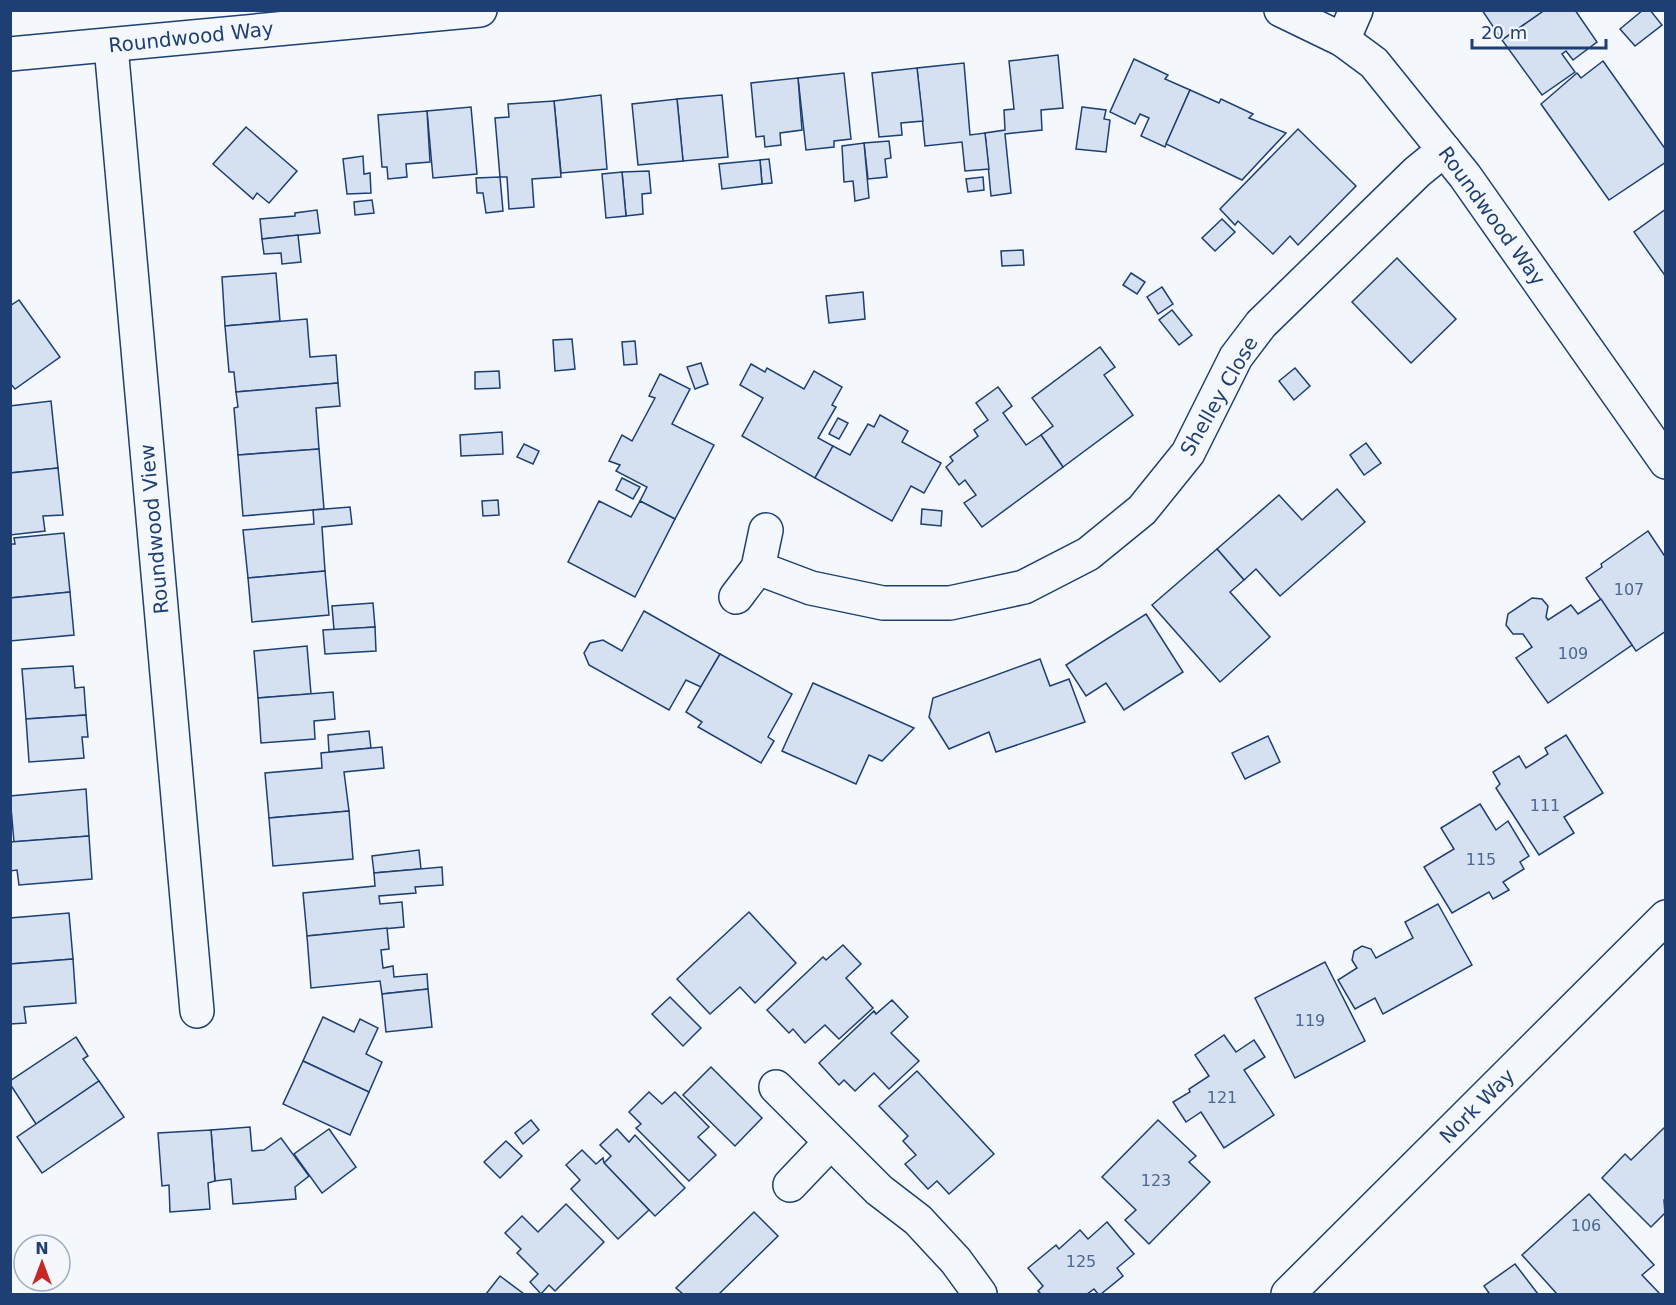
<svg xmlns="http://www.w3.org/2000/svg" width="1676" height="1305" font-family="'DejaVu Sans',sans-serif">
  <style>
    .building { fill: #d5e0f0; stroke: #1d3f73; stroke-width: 1.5 }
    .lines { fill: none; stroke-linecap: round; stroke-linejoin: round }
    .minor-casing { stroke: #1d3f73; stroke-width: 36 }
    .minor { stroke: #f4f7fb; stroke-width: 33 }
    .labels { text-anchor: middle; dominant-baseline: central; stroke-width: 4.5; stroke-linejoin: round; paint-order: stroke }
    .number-label { font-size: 16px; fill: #4b6792 }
    .street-label { font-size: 20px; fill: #1d3f73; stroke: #f4f7fb }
  </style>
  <rect width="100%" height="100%" fill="#f4f7fb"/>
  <!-- building -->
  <g class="building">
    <path d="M1482,10H1545L1502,40Z"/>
    <path d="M1545,10H1575L1597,42L1573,60L1566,51L1562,54L1575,72L1542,95L1502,40Z"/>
    <path d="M1643,10H1650L1662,25L1635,46L1620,29Z"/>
    <path d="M1058,55L1063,108L1041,110L1042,130L1005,134L1011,193L991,196L985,133L1005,130L1004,110L1014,109L1009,61Z"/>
    <path d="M1134,59L1168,75L1165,79L1190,90L1165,147L1141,136L1149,118L1140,114L1135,124L1110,112Z"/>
    <path d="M1603,61L1666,150V162L1609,200L1541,104L1577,73L1581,78Z"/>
    <path d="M964,63L970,135L985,133L989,169L965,171L962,142L925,146L917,68Z"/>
    <path d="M917,68L923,121L901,123L902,135L879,137L872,73Z"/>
    <path d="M844,73L851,139L834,141V147L806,150L798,78Z"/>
    <path d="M798,78L802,130L780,133L781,145L765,147L764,136L756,137L751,83Z"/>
    <path d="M1190,90L1219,103L1221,99L1253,114L1249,118L1286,133L1242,180L1166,144Z"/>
    <path d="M601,95L607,169L561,173L554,101Z"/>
    <path d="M722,95L728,157L683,161L677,99Z"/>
    <path d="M677,99L683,161L638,165L632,104Z"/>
    <path d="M554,101L561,177L532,179L534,207L509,209L507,177H500L495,118L509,117L508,104Z"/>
    <path d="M471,107L477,174L433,178L427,111Z"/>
    <path d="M1082,107L1106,110L1104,119L1110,120L1106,152L1076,149Z"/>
    <path d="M427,111L430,162L406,164L407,177L388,179L387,167H382L378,115Z"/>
    <path d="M246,127L297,171L269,203L257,193L253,199L213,164Z"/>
    <path d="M1298,129L1356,186L1298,245L1290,236L1273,254L1238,221L1235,225L1220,209Z"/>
    <path d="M889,141L891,158L885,159L887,177L868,179L864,143Z"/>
    <path d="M864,143L869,198L855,201L853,181L844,182L842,146Z"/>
    <path d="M363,156L364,174L370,173L371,193L347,194L343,159Z"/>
    <path d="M769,159L772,183L762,184L760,160Z"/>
    <path d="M760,160L762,184L722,189L719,164Z"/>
    <path d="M649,171L651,193L642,194L643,214L626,216L622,172Z"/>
    <path d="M622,172L626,216L606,218L602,174Z"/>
    <path d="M500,177L503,211L486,213L483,193H477L476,178Z"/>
    <path d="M983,177L984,190L968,192L966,179Z"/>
    <path d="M372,200L374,213L355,215L354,202Z"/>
    <path d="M1666,209V277L1634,232Z"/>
    <path d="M317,210L320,233L262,239L260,219L295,216V213Z"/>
    <path d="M1222,219L1235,232L1215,251L1202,238Z"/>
    <path d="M298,235L301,262L282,264L281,253L264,254L262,239Z"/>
    <path d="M1023,250L1024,265L1002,266L1001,251Z"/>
    <path d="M1397,258L1456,319L1411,363L1352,302Z"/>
    <path d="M276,273L280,321L225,326L222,277Z"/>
    <path d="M1131,273L1145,282L1137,294L1123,285Z"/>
    <path d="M1162,287L1173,304L1158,314L1147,297Z"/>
    <path d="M863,292L865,319L829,323L826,296Z"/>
    <path d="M19,300L60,357L15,389L10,383V306Z"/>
    <path d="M1172,310L1192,335L1179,345L1159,320Z"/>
    <path d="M307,319L310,357L336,355L338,383L236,392L234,372H229L225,326Z"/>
    <path d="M572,339L575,369L555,371L553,340Z"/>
    <path d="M635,341L637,364L624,365L622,342Z"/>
    <path d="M1100,347L1115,367L1104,375L1133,415L1063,467L1041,435L1053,426L1032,398Z"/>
    <path d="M701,363L708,384L695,389L687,367Z"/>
    <path d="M751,364L765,372L767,368L804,389L814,371L842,387L832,405L836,407L818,438L833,446L815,478L742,436L763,398L740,385Z"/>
    <path d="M1295,368L1310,386L1294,400L1279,381Z"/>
    <path d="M499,371L500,388L475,389V372Z"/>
    <path d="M660,374L690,389L672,424L714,445L675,519L640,501L647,487L616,471L620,465L609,461L622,435L632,441L655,398L649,396Z"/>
    <path d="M338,383L340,406L316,408L319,449L238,455L234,408L238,407L236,392Z"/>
    <path d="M998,387L1012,406L1003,413L1026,445L1041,435L1063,467L982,527L964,503L976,495L965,480L959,485L946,467L953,461L950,457L978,436L974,430L988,420L976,403Z"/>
    <path d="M51,401L58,468L10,473V406Z"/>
    <path d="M880,415L908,431L902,442L941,463L924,493L911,486L892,521L815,478L833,446L850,455L868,424L874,427Z"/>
    <path d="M838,418L848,423L839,439L829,434Z"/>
    <path d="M502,432L503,454L461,456L460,435Z"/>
    <path d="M1366,443L1381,463L1364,475L1350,455Z"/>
    <path d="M524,444L539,451L533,464L517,457Z"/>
    <path d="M319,449L324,509L243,516L238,455Z"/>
    <path d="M58,468L63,515L43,516L45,531L10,535V473Z"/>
    <path d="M622,478L640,487L633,499L616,490Z"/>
    <path d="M1337,489L1365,522L1280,596L1256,569L1244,580L1217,549L1279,495L1302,520Z"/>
    <path d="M498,500L499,515L483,516L482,501Z"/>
    <path d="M599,501L631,517L640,501L675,519L635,597L568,562Z"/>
    <path d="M350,507L352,524L322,527L325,571L248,578L243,530L314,524L313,510Z"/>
    <path d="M922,509L942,511L941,526L921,524Z"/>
    <path d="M1648,531L1666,558V631L1636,651L1586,578L1602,567L1601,564Z"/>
    <path d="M64,533L70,592L10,598V544H15L14,538Z"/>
    <path d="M1217,549L1244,580L1230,592L1270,637L1220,682L1152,605Z"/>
    <path d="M325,571L329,615L252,622L248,578Z"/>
    <path d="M70,592L74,635L10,641V598Z"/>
    <path d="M1532,598L1542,599L1548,606L1546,617L1548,620L1571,605L1578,614L1601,599L1632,645L1548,703L1516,658L1532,647L1523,634H1513L1506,625L1508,614Z"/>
    <path d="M373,603L375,627L334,630L332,606Z"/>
    <path d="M644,611L720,654L701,687L686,680L669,710L589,665L584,653L590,643L603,640L622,651Z"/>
    <path d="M1146,614L1183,672L1124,710L1106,683L1086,696L1066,665Z"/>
    <path d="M375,627L376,651L325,654L323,630Z"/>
    <path d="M307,646L311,694L258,698L254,651Z"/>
    <path d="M720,654L792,694L768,737L774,741L761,763L698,727L702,722L686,712Z"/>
    <path d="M1040,659L1050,686L1069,679L1085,722L996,752L989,732L949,749L929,717L933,698Z"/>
    <path d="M73,666L75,688L84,687L86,715L26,719L22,669Z"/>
    <path d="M813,683L914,728L882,761L869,755L856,784L782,751Z"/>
    <path d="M333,692L335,719L314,721L315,739L261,743L258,698Z"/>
    <path d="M86,715L88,737H82L84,758L29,762L26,719Z"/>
    <path d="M369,731L371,748L329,752L328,735Z"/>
    <path d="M1566,735L1603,793L1564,817L1574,833L1539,855L1496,788L1500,784L1493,772L1519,756L1526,768L1548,754L1545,748Z"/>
    <path d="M1268,736L1280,762L1245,779L1232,753Z"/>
    <path d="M382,747L384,768L344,772L349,811L269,818L265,773L322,768L321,753Z"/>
    <path d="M86,789L89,836L14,842L10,796Z"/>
    <path d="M1480,804L1496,830L1508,821L1529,856L1520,862L1524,869L1503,882L1509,890L1493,899L1489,892L1452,913L1424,867L1454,849L1441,828Z"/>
    <path d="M349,811L353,859L273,866L269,818Z"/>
    <path d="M89,836L92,879L19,885L17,870L10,871V842Z"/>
    <path d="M419,850L421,869L374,873L372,856Z"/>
    <path d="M442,867L443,885L415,887L416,893L379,896L380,904L402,902L404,927L307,936L303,893L375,886L374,873Z"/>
    <path d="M1438,904L1472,965L1383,1014L1375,998L1355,1009L1338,980L1357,968L1352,960L1354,951L1362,946L1371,949L1376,958L1413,938L1405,922Z"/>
    <path d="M749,912L796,963L755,1003L740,987L710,1014L677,979Z"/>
    <path d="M69,913L73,959L10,964V918Z"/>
    <path d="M387,928L389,949L381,950L383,968L393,966L394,977L427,974L428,989L382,994L380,981L311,988L307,936Z"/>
    <path d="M843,945L861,964L846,978L873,1008L839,1039L825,1025L805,1043L793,1029L789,1033L767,1010L823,957L826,960Z"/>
    <path d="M73,959L76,1003L24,1007L26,1023L10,1024V964Z"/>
    <path d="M1325,962L1365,1041L1295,1078L1255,998Z"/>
    <path d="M428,989L432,1027L386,1032L382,994Z"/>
    <path d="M670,997L701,1028L683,1046L652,1014Z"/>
    <path d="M892,1000L908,1017L891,1033L919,1061L889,1089L874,1073L855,1091L844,1080L839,1085L819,1063L874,1011L876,1014Z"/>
    <path d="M323,1017L354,1032L360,1019L378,1028L366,1054L382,1062L369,1092L303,1061Z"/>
    <path d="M1224,1035L1236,1052L1254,1040L1265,1057L1244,1070L1274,1115L1224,1148L1201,1112L1186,1122L1173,1102L1190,1092L1189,1089L1209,1076L1195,1055Z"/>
    <path d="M76,1037L88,1056L83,1059L99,1081L36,1124L10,1084V1081Z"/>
    <path d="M303,1061L369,1092L350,1135L283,1104Z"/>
    <path d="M711,1067L762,1118L735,1146L683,1095Z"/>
    <path d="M917,1071L994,1154L949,1194L937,1181L928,1189L905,1164L916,1155L903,1141L908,1136L879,1106Z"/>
    <path d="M99,1081L124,1117L42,1173L17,1137Z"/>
    <path d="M649,1092L662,1104L675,1092L709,1127L698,1137L716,1155L689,1181L636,1128L641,1124L629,1112Z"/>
    <path d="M531,1120L539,1130L523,1144L515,1133Z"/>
    <path d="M1158,1120L1196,1156L1189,1162L1210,1182L1149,1244L1125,1220L1136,1210L1102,1177Z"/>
    <path d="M1666,1126V1198L1664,1200L1665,1213L1651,1227L1602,1178L1625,1154L1631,1160Z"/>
    <path d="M250,1127L252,1151L264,1150L281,1138L309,1176L295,1187L296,1199L233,1204L231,1179L215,1181L211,1130Z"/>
    <path d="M329,1129L356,1167L322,1193L294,1154Z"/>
    <path d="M617,1129L629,1142L635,1135L685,1188L655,1216L604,1163L611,1156L600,1145Z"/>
    <path d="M211,1130L215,1181L208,1183L210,1209L170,1212L169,1185L162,1186L158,1133Z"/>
    <path d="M506,1141L522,1156L500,1178L484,1162Z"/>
    <path d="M582,1150L596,1164L603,1158L604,1163L649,1210L618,1239L571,1189L580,1180L566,1165Z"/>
    <path d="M1589,1194L1654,1265L1642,1275L1660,1294H1557L1522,1255Z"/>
    <path d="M566,1204L604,1242L555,1291L549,1285L541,1294L530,1282L538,1274L517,1253L521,1249L505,1233L522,1216L538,1232Z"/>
    <path d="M754,1212L778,1236L719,1294H683L676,1288Z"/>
    <path d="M1107,1222L1134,1254L1117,1268L1123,1276L1101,1294H1098L1094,1289L1087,1294H1041L1038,1291L1043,1286L1028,1268L1056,1245L1059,1249L1080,1230L1088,1239Z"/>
    <path d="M1515,1264L1538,1294H1487L1489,1293L1484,1286Z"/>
    <path d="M500,1276L524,1294H486Z"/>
  </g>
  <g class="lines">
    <defs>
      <g id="minor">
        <path d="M1281,10L1343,40L1374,63L1465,176L1666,462"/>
        <path d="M1343,40L1356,10"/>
        <path d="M111,46L197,1011"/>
        <path d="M10,54L480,10"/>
        <path d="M758,568L811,588L883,603H950L1024,587L1088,554L1142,510L1188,453L1236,357L1261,324L1417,172L1444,150"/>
        <path d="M736,597L758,568L766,530"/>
        <path d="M776,1087L879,1190L918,1220L956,1261L980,1294"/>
        <path d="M790,1185L830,1143"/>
        <path d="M1288,1294L1666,917"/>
      </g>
    </defs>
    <!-- minor casing -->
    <use href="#minor" class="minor-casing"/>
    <!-- minor -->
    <use href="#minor" class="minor"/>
  </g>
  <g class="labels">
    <!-- number labels -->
    <g class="number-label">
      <text x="1629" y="589">107</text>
      <text x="1573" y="653">109</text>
      <text x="1545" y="805">111</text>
      <text x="1481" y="859">115</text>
      <text x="1310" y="1020">119</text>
      <text x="1222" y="1097">121</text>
      <text x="1156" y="1180">123</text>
      <text x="1586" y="1225">106</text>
      <text x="1081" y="1261">125</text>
    </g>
    <!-- street labels -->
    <g class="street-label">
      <text transform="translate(191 37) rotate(-6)">Roundwood Way</text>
      <text transform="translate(1492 216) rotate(54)">Roundwood Way</text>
      <text transform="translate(1219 396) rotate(-60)">Shelley Close</text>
      <text transform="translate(154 529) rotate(-95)">Roundwood View</text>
      <text transform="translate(1477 1106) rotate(-45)">Nork Way</text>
    </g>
  </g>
  <!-- border -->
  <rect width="1676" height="1305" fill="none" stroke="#1d3f73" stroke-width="24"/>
  <!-- north arrow -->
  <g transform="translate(42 1263)"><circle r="28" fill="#f4f7fb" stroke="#9eadc5" stroke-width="1.5"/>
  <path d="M0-4.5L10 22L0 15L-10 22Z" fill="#c62828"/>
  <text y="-9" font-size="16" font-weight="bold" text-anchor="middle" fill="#1d3f73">N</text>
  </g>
  <!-- scale -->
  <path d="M1472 39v9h134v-9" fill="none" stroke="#1d3f73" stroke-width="3"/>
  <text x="1481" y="39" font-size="18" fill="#1d3f73" stroke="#f4f7fb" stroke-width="4.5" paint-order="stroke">20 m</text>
</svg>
